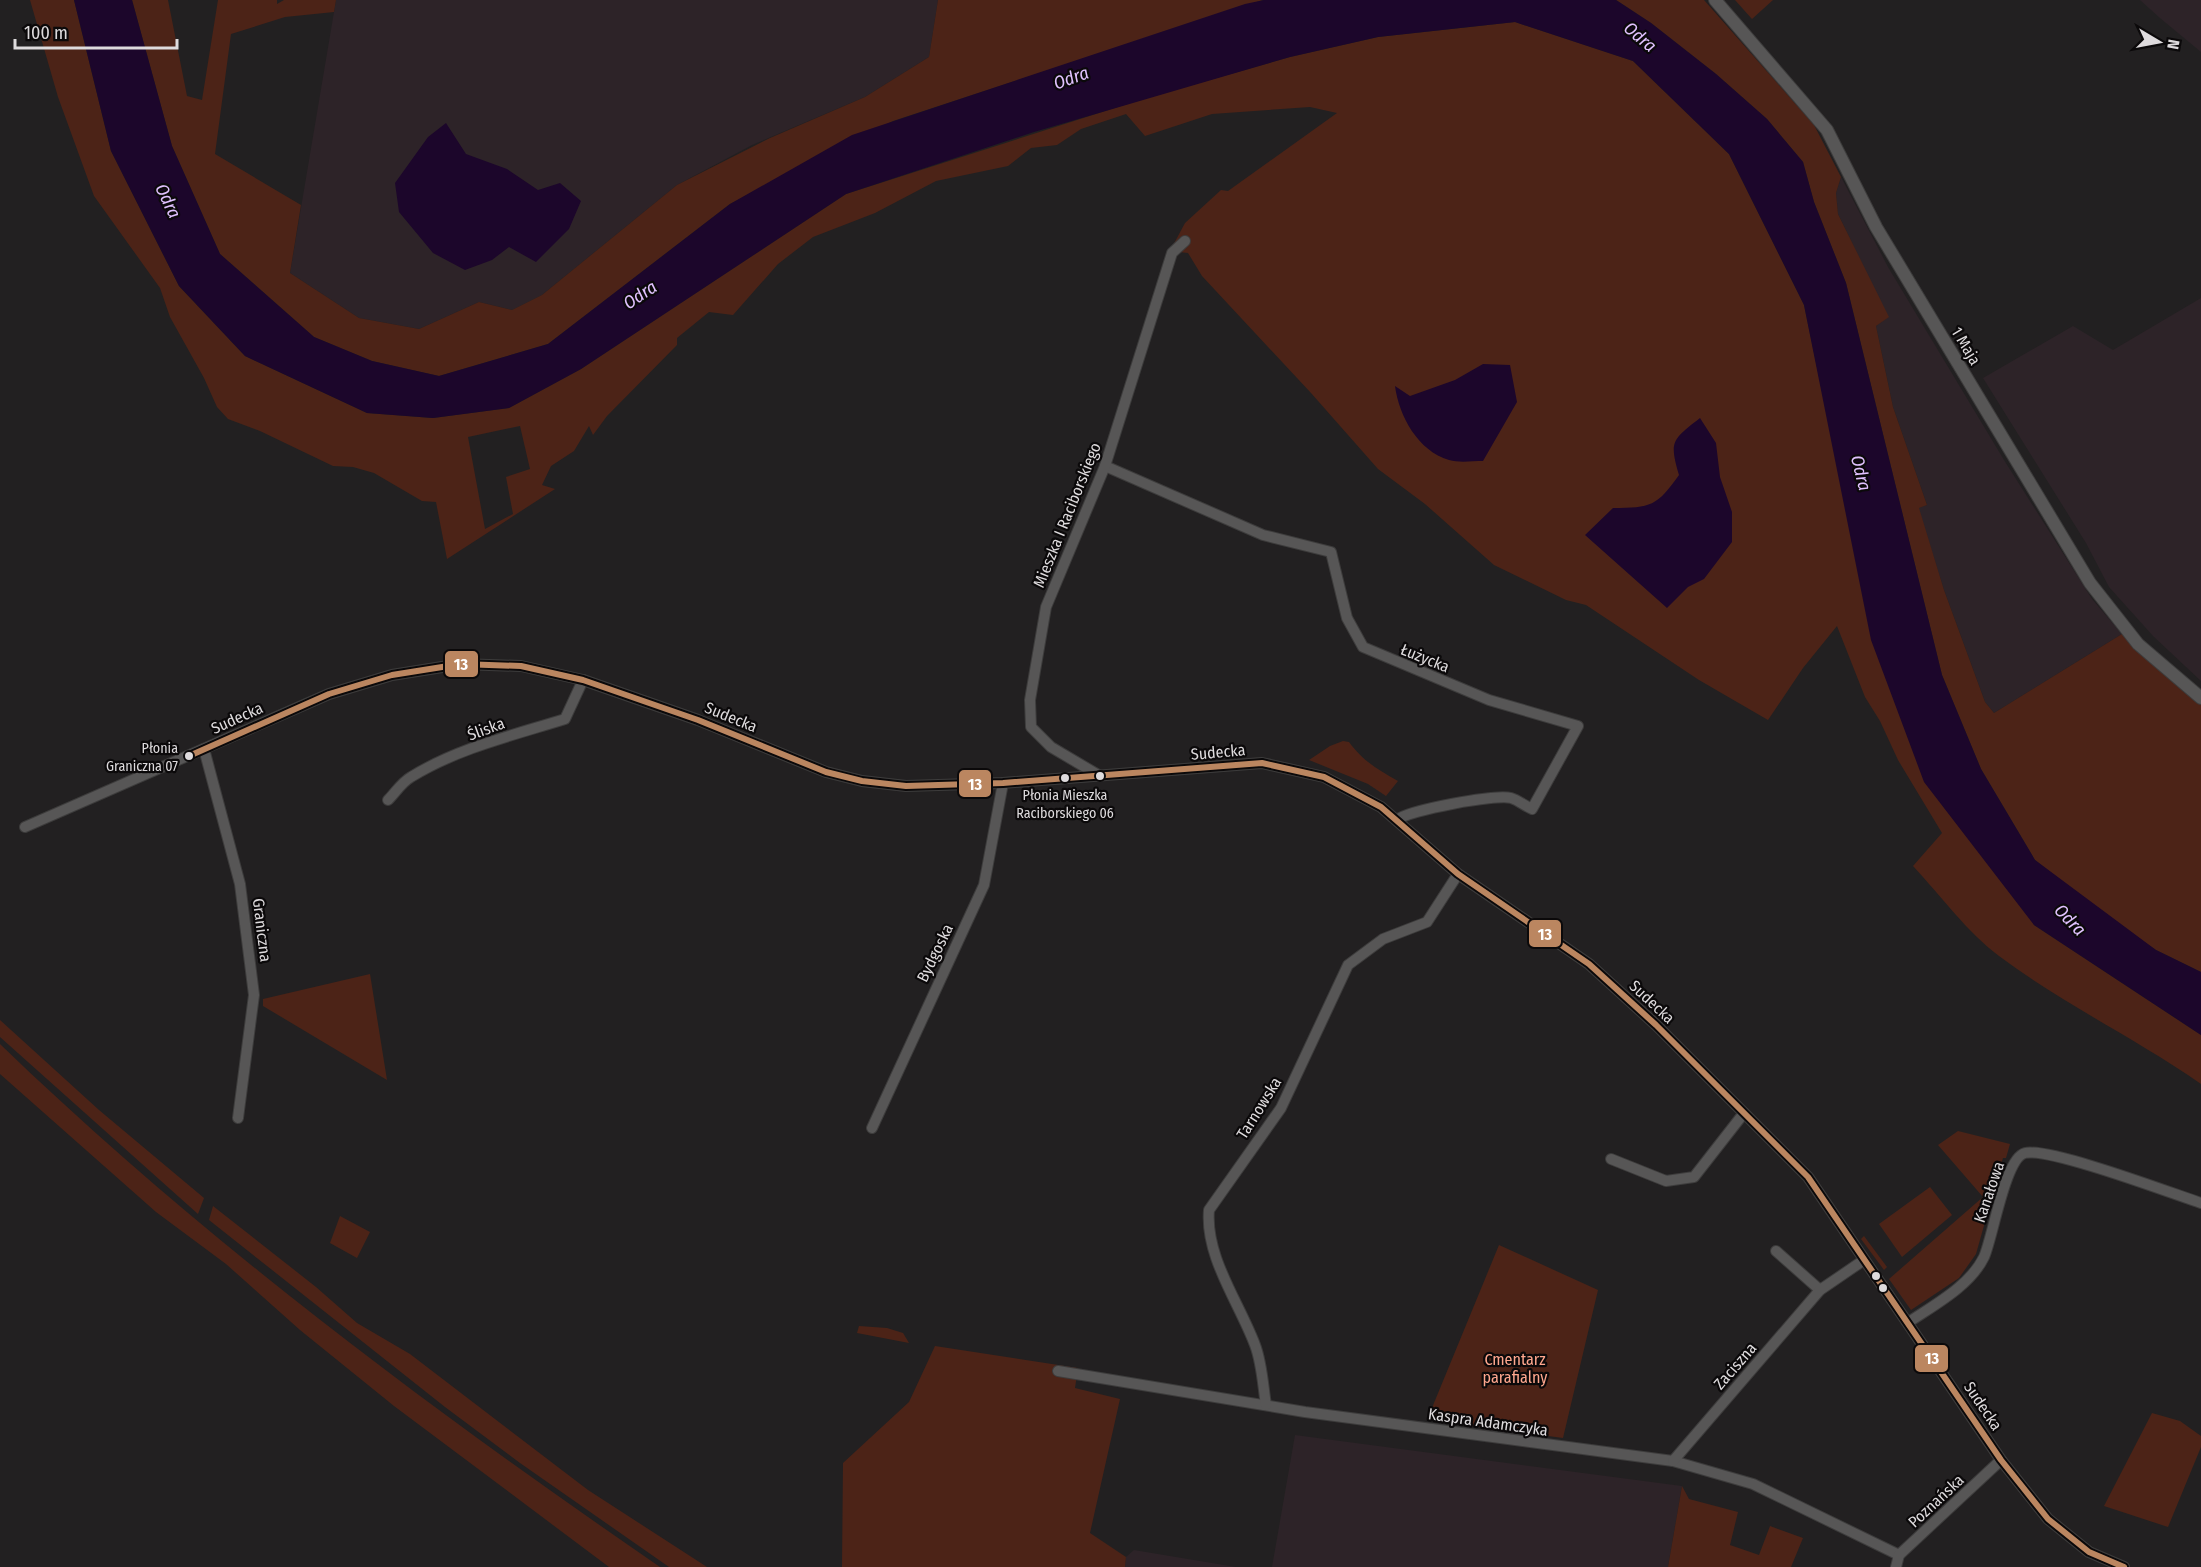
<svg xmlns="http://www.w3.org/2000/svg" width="2201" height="1567" font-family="'Fira Sans Condensed',sans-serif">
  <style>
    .built { fill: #2d2328 }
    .green { fill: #4c2317; fill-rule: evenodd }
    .water { fill: #1c062b }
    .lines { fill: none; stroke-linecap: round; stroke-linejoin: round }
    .minor-casing { stroke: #3d3c3c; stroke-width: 12 }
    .tertiary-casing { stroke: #3d3c3c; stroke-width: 14 }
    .minor { stroke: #575656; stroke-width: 10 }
    .tertiary { stroke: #575656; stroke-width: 12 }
    .bus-1-casing { stroke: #0b090a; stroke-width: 10 }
    .bus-1 { stroke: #bb8660; stroke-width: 6 }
    .bus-dot { fill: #dedbdd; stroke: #0b090a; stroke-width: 2 }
    .labels { text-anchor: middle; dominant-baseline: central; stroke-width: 4.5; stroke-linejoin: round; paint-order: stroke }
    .bus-label { font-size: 14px; fill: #dedbdd; stroke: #0b090a; text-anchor: end }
    .street-label { font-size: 16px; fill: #dedbdd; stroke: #0b090a }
    .park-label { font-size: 16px; fill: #ffa78e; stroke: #0b090a }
    .water-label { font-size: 18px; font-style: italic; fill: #e1c2ff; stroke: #0b090a }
    .line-badge { stroke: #0b090a; stroke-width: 2 }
    .badge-label { font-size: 16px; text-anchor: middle; font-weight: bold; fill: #fff }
  </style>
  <rect width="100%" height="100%" fill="#222021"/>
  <!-- built -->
  <g class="built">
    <path d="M336,0H938L929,57L865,97L752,145L677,185L542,295L512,310L479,302L419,329L359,318L290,273Z"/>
    <path d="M2140,0H2201V52L2160,18Z"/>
    <path d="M1841,177L1888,267L2004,460L2092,599L2122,634L1994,713L1985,702L1944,590L1918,508L1927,505L1893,407L1876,326L1888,317L1838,214L1836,193Z"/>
    <path d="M2201,298V681L2153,636L2109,587L2086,543L1983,378L2073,326L2113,350Z"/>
    <path d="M1295,1435L1682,1486L1668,1567H1272Z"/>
    <path d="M1134,1550L1236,1567H1125L1126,1557Z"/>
  </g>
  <!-- green -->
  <g class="green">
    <path d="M30,0H74L111,151L179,286L245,356L367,413L433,418L509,408L581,369L846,194L1146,98L1290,57L1378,37L1515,22L1633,61L1729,154L1804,305L1848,517L2034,925L2201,1035V1084C2135,1038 2063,1004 1999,956C1967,932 1941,896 1913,866L1942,833L1898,760L1880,721L1865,697L1837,626L1803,668L1768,720L1699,680L1586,605L1566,600L1494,565L1425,504L1378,469L1311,393L1202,276L1188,253L1170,251L1185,223L1221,190L1228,191L1337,113L1310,107L1212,114L1145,136L1126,114L1081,129L1057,145L1031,148L1008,166L936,181L875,213L813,237L778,264L733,315L709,312L677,338V345L607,416L593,435L589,426L574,451L551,466L542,485L555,489L447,559L436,502L422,501L374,473L353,467L333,466L260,431L228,419L217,407L204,378L170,317L160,288L94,196L58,97ZM520,426L530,469L506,477L513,514L485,529L468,437Z"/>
    <path d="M132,0H168L187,96L202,100L218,0H277V4L284,0H336L334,12L285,17L231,34L215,154L301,205L290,273L359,318L419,329L479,302L512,310L542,295L677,185L770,138L865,97L929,57L938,0H1263L893,121L730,204L548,344L439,376L372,361L314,337L220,254L172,146Z"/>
    <path d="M1616,0H1704L1814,125L1841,177L1836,193L1838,214L1889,317L1876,326L1893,407L1927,505L1919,508L1944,590L1985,702L1994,713L2122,634L2201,705V972L2156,950L2114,922L2035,860L1981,769L1942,675L1846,283L1814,202L1803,162L1767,119L1716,74L1651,23Z"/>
    <path d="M1735,0H1773L1752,19Z"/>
    <path d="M1343,741L1349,742C1363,761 1377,769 1398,781L1386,796L1368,784L1309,760L1330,746Z"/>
    <path d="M370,974L387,1080L263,1006V999Z"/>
    <path d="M0,1020L99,1110L204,1198L198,1214L0,1037Z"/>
    <path d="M0,1044C202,1239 429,1408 660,1567H609L394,1406L300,1330L226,1264L156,1212L0,1074Z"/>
    <path d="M1958,1131L2010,1144L2006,1158H2003L1976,1254L1959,1278L1911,1310L1889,1279L1983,1197L1938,1145Z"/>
    <path d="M1930,1187L1952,1215L1902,1257L1879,1224Z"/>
    <path d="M213,1206L316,1287L357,1323L410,1354L588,1490L707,1567H669L520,1463L445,1407L209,1220Z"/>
    <path d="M340,1216L370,1232L357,1258L330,1243Z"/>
    <path d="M1864,1236L1887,1267L1884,1270L1861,1239Z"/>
    <path d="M1499,1245L1598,1290L1563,1438L1427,1420Z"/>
    <path d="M859,1326L887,1328L903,1333L909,1343L857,1333Z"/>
    <path d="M935,1346L1078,1368L1075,1388L1120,1399L1090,1533L1126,1557L1125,1567H842L843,1463L909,1402Z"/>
    <path d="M2152,1413L2180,1421L2201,1436V1447L2168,1527L2104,1506Z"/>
    <path d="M1682,1486L1689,1499L1738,1512L1730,1545L1759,1555L1770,1526L1803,1538L1791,1567H1668Z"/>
  </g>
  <!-- water -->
  <g class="water">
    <path d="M74,0H132L172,146L220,254L314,337L372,361L439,376L548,344L730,204L852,135L1245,4L1264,0H1616L1651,23L1716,74L1767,119L1803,162L1814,202L1846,283L1942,675L1981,769L2035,860L2156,950L2201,972V1035L2034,925L1924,782L1871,640L1804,305L1729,154L1633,61L1515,22L1378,37L1290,57L1034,132L846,194L581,369L509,408L433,418L367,413L245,356L179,286L111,151Z"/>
    <path d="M446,123L466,154L507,169L538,190L560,183L581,201L569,229L536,262L509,247L492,260L465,270L433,253L399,212L395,183L428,137Z"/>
    <path d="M1483,364L1510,365L1517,402L1483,461C1472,461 1459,463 1449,460C1418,451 1399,416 1395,386L1410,396L1455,380Z"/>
    <path d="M1700,418L1716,443L1720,477L1732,512V542L1704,579L1688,587L1667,608L1585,535L1613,508C1651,508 1657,506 1679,475C1669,441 1672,440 1700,418Z"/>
  </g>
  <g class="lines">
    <defs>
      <g id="minor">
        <path d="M1105,466L1263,535L1331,552L1347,618L1363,647L1489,700L1578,726L1532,809C1525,806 1518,800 1511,798C1496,794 1409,810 1397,820"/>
        <path d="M204,749L240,884L254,995L238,1118"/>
        <path d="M1100,776L1051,747L1031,727L1030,700L1046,607L1105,466L1172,253L1185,241"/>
        <path d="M388,800C395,793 402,782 411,777C458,748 514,735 565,719L583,680"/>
        <path d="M25,827L329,694L392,675L461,664L521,666L583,680L698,720L826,772L862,781L906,786L1003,783L1262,763L1324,777L1381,807L1458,874L1589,964L1656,1025L1808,1177L2001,1460L2048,1519L2089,1552L2124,1567"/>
        <path d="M872,1128L984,885L1003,783"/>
        <path d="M1611,1159L1666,1181L1694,1177L1744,1113"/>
        <path d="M1776,1251L1820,1290"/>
        <path d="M1909,1322C1934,1305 1970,1286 1984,1257C1993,1237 2005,1158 2025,1153C2049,1147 2171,1193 2201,1203"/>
        <path d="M1058,1371L1305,1412L1673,1461L1753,1484L1899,1555"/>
        <path d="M1266,1405C1263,1386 1262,1363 1255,1345C1239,1302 1205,1257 1209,1210L1281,1108L1348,965L1383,939L1427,922L1458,874"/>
        <path d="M1673,1461L1820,1290L1864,1260"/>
        <path d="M1896,1567L1899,1555L2001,1460"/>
      </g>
      <path id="tertiary" d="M1715,0L1827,130L1876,227L2090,583L2138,644L2201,698"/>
    </defs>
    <!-- minor casing -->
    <use href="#minor" class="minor-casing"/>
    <!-- tertiary casing -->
    <use href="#tertiary" class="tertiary-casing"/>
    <!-- minor -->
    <use href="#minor" class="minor"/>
    <!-- tertiary -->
    <use href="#tertiary" class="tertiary"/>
    <defs>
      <path id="bus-1" d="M189,756L329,694L392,675L461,664L521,666L583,680L698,720L826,772L862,781L906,786L1003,783L1262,763L1324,777L1381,807L1458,874L1589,964L1656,1025L1808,1177L2001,1460L2048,1519L2089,1552L2124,1567"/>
    </defs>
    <!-- bus-1 casing -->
    <use href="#bus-1" class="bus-1-casing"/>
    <!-- bus-1 -->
    <use href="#bus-1" class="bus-1"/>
  </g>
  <!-- markers -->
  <g class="bus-dot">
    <circle cx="189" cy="756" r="5"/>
    <circle cx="1100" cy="776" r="5"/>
    <circle cx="1065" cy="778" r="5"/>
    <circle cx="1876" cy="1276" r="5"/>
    <circle cx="1883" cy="1288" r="5"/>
  </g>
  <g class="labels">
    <!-- bus labels -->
    <g class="bus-label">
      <text x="178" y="748">Płonia<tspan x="178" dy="18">Graniczna 07</tspan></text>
      <text x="1065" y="795" text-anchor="middle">Płonia Mieszka<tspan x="1065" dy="18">Raciborskiego 06</tspan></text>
    </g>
    <!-- street labels -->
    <g class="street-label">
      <text transform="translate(1966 346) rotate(59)">1 Maja</text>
      <text transform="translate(1067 515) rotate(-68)">Mieszka I Raciborskiego</text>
      <text transform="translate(1425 658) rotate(22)">Łużycka</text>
      <text transform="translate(731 717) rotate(22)">Sudecka</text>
      <text transform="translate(237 718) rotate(-24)">Sudecka</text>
      <text transform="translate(486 729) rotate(-20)">Śliska</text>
      <text transform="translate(1218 752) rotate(-5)">Sudecka</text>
      <text transform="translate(262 930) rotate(83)">Graniczna</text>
      <text transform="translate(935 953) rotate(-64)">Bydgoska</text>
      <text transform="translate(1652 1002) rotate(43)">Sudecka</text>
      <text transform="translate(1259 1108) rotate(-58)">Tarnowska</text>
      <text transform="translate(1989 1192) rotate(-71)">Kanałowa</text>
      <text transform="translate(1735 1366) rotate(-49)">Zaciszna</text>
      <text transform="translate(1983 1406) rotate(56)">Sudecka</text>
      <text transform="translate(1488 1422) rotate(8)">Kaspra Adamczyka</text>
      <text transform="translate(1936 1501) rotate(-43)">Poznańska</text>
    </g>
    <!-- park labels -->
    <g class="park-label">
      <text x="1515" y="1359">Cmentarz<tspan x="1515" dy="18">parafialny</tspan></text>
    </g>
    <!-- water labels -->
    <g class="water-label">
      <text transform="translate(1640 37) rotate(40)">Odra</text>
      <text transform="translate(1071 78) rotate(-20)">Odra</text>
      <text transform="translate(168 201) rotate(64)">Odra</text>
      <text transform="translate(640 295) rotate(-34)">Odra</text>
      <text transform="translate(1861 473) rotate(76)">Odra</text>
      <text transform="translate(2070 920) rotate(46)">Odra</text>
    </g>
  </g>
  <g class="line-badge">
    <rect x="444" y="650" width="35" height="28" rx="6" fill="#bb8660"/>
    <rect x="958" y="769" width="34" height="29" rx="6" fill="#bb8660"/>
    <rect x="1528" y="919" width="34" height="29" rx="6" fill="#bb8660"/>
    <rect x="1914" y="1344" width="35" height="29" rx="6" fill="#bb8660"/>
  </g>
  <g class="badge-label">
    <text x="461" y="670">13</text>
    <text x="975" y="790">13</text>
    <text x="1545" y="940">13</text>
    <text x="1932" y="1364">13</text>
  </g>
  <!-- north arrow -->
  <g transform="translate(2159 42) rotate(100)" stroke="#0b090a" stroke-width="4.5" paint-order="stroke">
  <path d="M0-4.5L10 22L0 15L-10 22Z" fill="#dedbdd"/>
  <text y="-9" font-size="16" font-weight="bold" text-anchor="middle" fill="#dedbdd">N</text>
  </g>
  <!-- scale -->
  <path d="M15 39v9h162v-9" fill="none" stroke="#dedbdd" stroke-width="3"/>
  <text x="24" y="39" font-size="18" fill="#dedbdd" stroke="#0b090a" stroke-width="4.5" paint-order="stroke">100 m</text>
</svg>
